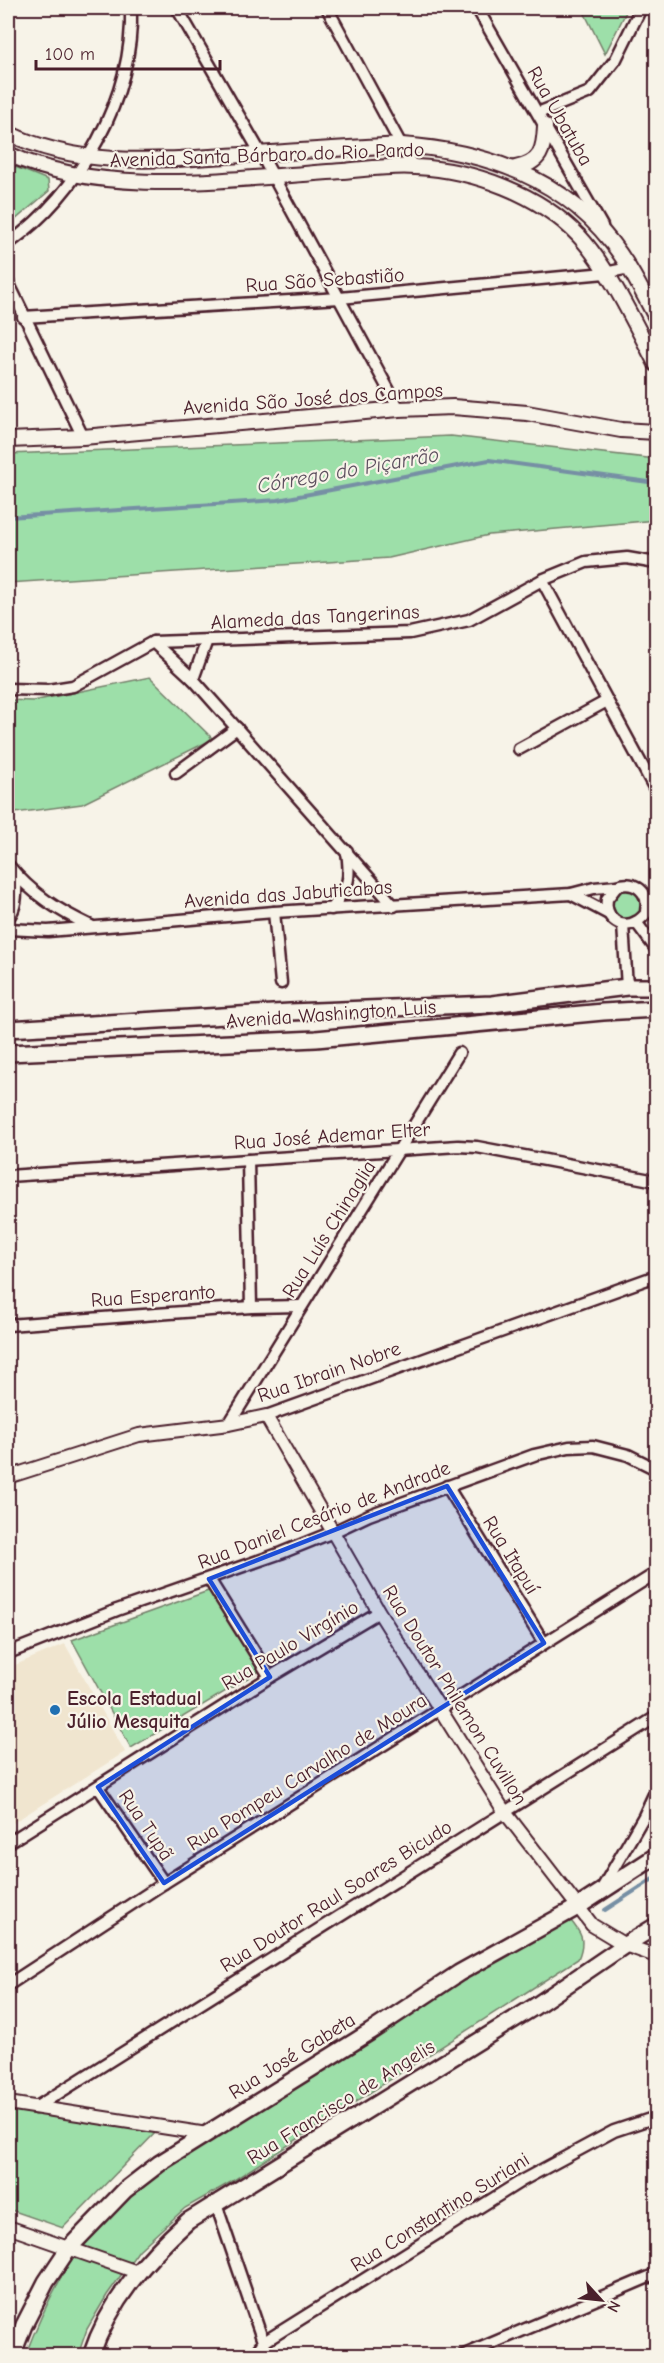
<svg xmlns="http://www.w3.org/2000/svg" width="664" height="2363" font-family="'Comic Neue',sans-serif">
  <style>
    .built { fill: #f0e5cf }
    .green { fill: #9ddfa9; stroke: #747f6a; stroke-width: 1.5 }
    .lines { fill: none; stroke-linecap: round; stroke-linejoin: round }
    .stream { stroke: #768fa4; stroke-width: 4 }
    .minor-casing { stroke: #4a1f2b; stroke-width: 15 }
    .tertiary-casing { stroke: #4a1f2b; stroke-width: 16 }
    .secondary-casing { stroke: #4a1f2b; stroke-width: 18 }
    .primary-casing { stroke: #4a1f2b; stroke-width: 20 }
    .minor { stroke: #f7f3e8; stroke-width: 10 }
    .tertiary { stroke: #f7f3e8; stroke-width: 12 }
    .secondary { stroke: #f7f3e8; stroke-width: 14 }
    .primary { stroke: #f7f3e8; stroke-width: 15 }
    .marked { fill: #1d4ed8; fill-opacity: 0.2; stroke: #1d4ed8; stroke-width: 4.5; stroke-linejoin: round }
    .poi-dot { fill: #1f6fb2; stroke: #f7f3e8; stroke-width: 2 }
    .labels { text-anchor: middle; dominant-baseline: central; stroke-width: 4.5; stroke-linejoin: round; paint-order: stroke }
    .street-label { font-size: 20px; fill: #4a1f2b; stroke: #f7f3e8 }
    .poi-label { font-size: 20px; font-weight: bold; fill: #4a1f2b; stroke: #f7f3e8; text-anchor: start }
    .water-label { font-size: 21px; font-style: italic; fill: #5c4e5e; stroke: #f7f3e8 }
  </style>
  <rect width="100%" height="100%" fill="#f7f3e8"/>
  <filter id="ink" filterUnits="userSpaceOnUse"><feTurbulence type="fractalNoise" baseFrequency=".0167" numOctaves="2"/><feDisplacementMap in="SourceGraphic" scale="12" xChannelSelector="R" yChannelSelector="G"/><feConvolveMatrix kernelMatrix="1 2 1 2 8 2 1 2 1" color-interpolation-filters="sRGB"/></filter>
  <g filter="url(#ink)">
    <!-- built -->
    <path class="built" d="M65,1644L125,1752L8,1826V1668Z"/>
    <!-- green -->
    <g class="green">
      <path d="M582,8H628L605,54Z"/>
      <path d="M8,164L48,180L49,191L8,226Z"/>
      <path d="M451,436L656,459V520L489,535L389,558L8,583V454Z"/>
      <path d="M150,677L213,739L82,804L8,814V700L33,701Z"/>
      <path d="M620,888L634,889L643,900L645,911L630,923L611,914L612,895Z"/>
      <path d="M211,1590L263,1669L131,1748L72,1640Z"/>
      <path d="M558,1916H567C580,1932 587,1938 578,1959L231,2182L185,2208L139,2250L107,2295L87,2329L78,2355L25,2356C44,2306 68,2259 101,2217C111,2205 123,2195 133,2184Z"/>
      <path d="M8,2110L157,2131L63,2228L8,2209Z"/>
    </g>
    <g class="lines">
      <!-- stream -->
      <g class="stream">
        <path d="M8,517L278,500L489,460L656,483"/>
        <path d="M605,1910L653,1879"/>
      </g>
      <defs>
        <g id="minor">
          <path d="M177,8L261,154L399,409"/>
          <path d="M327,8L413,167"/>
          <path d="M477,8L602,226"/>
          <path d="M538,113L590,92L616,59L641,8"/>
          <path d="M8,244C80,192 134,98 131,8"/>
          <path d="M8,282L83,437"/>
          <path d="M23,317L340,298L605,273L629,268"/>
          <path d="M542,580L656,791"/>
          <path d="M153,642L193,679L394,906"/>
          <path d="M193,679L207,640"/>
          <path d="M8,689L48,690L73,686L153,642L410,633L469,620L542,580L586,562L627,558L656,563"/>
          <path d="M519,749L607,701"/>
          <path d="M176,773L237,728"/>
          <path d="M8,865C32,894 57,910 91,926"/>
          <path d="M571,894L607,913"/>
          <path d="M331,909C349,884 351,882 347,851"/>
          <path d="M646,911C650,892 635,880 617,886L607,899C604,916 619,931 636,922C644,918 649,909 656,903"/>
          <path d="M274,912L281,983"/>
          <path d="M8,918C18,906 16,890 16,875"/>
          <path d="M636,922L656,949"/>
          <path d="M623,925L627,987"/>
          <path d="M8,929L48,931L274,912L571,894L594,888L617,886"/>
          <path d="M248,1160L251,1307"/>
          <path d="M8,1176L458,1146L477,1147L656,1181"/>
          <path d="M8,1325L251,1307L301,1306"/>
          <path d="M266,1416L656,1276"/>
          <path d="M229,1424L459,1053"/>
          <path d="M447,1486L544,1643"/>
          <path d="M209,1579L270,1677"/>
          <path d="M8,1653L117,1610L281,1553L333,1532L369,1515L534,1455L569,1447L593,1446L628,1455L656,1469"/>
          <path d="M98,1787L164,1883"/>
          <path d="M656,1817L655,1822L656,1834"/>
          <path d="M8,1843L270,1677L379,1612"/>
          <path d="M600,1892L644,1816L656,1790"/>
          <path d="M8,1985L164,1883L656,1573"/>
          <path d="M35,2108L656,1717"/>
          <path d="M216,2204L268,2356"/>
          <path d="M253,2356L264,2342L523,2180L614,2131L656,2117"/>
          <path d="M462,2356L656,2274"/>
        </g>
        <g id="tertiary">
          <path d="M8,1477L139,1435L229,1424L266,1416L379,1612L504,1811L592,1925L625,1945L656,1956"/>
          <path d="M8,2103L207,2134"/>
          <path d="M8,2227L137,2272"/>
        </g>
        <g id="secondary">
          <path d="M8,133C81,169 163,160 242,155C295,151 349,148 402,145C483,151 561,177 612,243C630,266 643,293 656,318"/>
          <path d="M8,154C107,199 237,178 343,171C367,169 392,165 416,167C474,170 539,194 579,236C609,268 636,326 656,364"/>
          <path d="M515,168C541,163 544,150 545,126"/>
          <path d="M8,440L83,437L399,409L453,407L527,413L621,430L656,432"/>
        </g>
        <g id="primary">
          <path d="M8,1029L290,1012L492,1004L627,987H656"/>
          <path d="M8,1053L316,1039L603,1012L656,1009"/>
          <path d="M12,2356L24,2325L46,2282L68,2249L125,2190L160,2163L370,2032L459,1973L576,1908L656,1856"/>
          <path d="M91,2356C109,2301 146,2259 188,2221L534,2007L625,1945L656,1926"/>
        </g>
      </defs>
      <!-- minor casing -->
      <use href="#minor" class="minor-casing"/>
      <!-- tertiary casing -->
      <use href="#tertiary" class="tertiary-casing"/>
      <!-- secondary casing -->
      <use href="#secondary" class="secondary-casing"/>
      <!-- primary casing -->
      <use href="#primary" class="primary-casing"/>
      <!-- minor -->
      <use href="#minor" class="minor"/>
      <!-- tertiary -->
      <use href="#tertiary" class="tertiary"/>
      <!-- secondary -->
      <use href="#secondary" class="secondary"/>
      <!-- primary -->
      <use href="#primary" class="primary"/>
    </g>
  </g>
  <!-- marked area -->
  <path class="marked" d="M447,1486L544,1643L164,1883L98,1787L270,1677L209,1579Z"/>
  <!-- markers -->
  <circle class="poi-dot" cx="55" cy="1710" r="6"/>
  <g class="labels">
    <!-- street labels -->
    <g class="street-label">
      <text transform="translate(560 116) rotate(60)">Rua Ubatuba</text>
      <text transform="translate(267 155) rotate(-2)">Avenida Santa Bárbaro do Rio Pardo</text>
      <text transform="translate(325 280) rotate(-4)">Rua São Sebastião</text>
      <text transform="translate(313 399) rotate(-4)">Avenida São José dos Campos</text>
      <text transform="translate(315 617) rotate(-3)">Alameda das Tangerinas</text>
      <text transform="translate(288 894) rotate(-4)">Avenida das Jabuticabas</text>
      <text transform="translate(331 1014) rotate(-4)">Avenida Washington Luis</text>
      <text transform="translate(332 1136) rotate(-4)">Rua José Ademar Elter</text>
      <text transform="translate(329 1229) rotate(-58)">Rua Luís Chinaglia</text>
      <text transform="translate(153 1296) rotate(-4)">Rua Esperanto</text>
      <text transform="translate(329 1372) rotate(-19)">Rua Ibrain Nobre</text>
      <text transform="translate(324 1515) rotate(-21)">Rua Daniel Cesário de Andrade</text>
      <text transform="translate(511 1555) rotate(58)">Rua Itapuí</text>
      <text transform="translate(290 1645) rotate(-31)">Rua Paulo Virgínio</text>
      <text transform="translate(455 1695) rotate(58)">Rua Doutor Philemon Cuvillon</text>
      <text transform="translate(307 1772) rotate(-32)">Rua Pompeu Carvalho de Moura</text>
      <text transform="translate(146 1825) rotate(56)">Rua Tupã</text>
      <text transform="translate(336 1896) rotate(-32)">Rua Doutor Raul Soares Bicudo</text>
      <text transform="translate(292 2056) rotate(-32)">Rua José Gabeta</text>
      <text transform="translate(341 2102) rotate(-32)">Rua Francisco de Angelis</text>
      <text transform="translate(440 2212) rotate(-32)">Rua Constantino Suriani</text>
    </g>
    <!-- poi labels -->
    <g class="poi-label">
      <text x="67" y="1698">Escola Estadual<tspan x="67" dy="23">Júlio Mesquita</tspan></text>
    </g>
    <!-- water labels -->
    <g class="water-label">
      <text transform="translate(348 470) rotate(-10)">Córrego do Piçarrão</text>
    </g>
  </g>
  <!-- margin -->
  <rect width="664" height="2363" fill="none" stroke="#f7f3e8" stroke-width="30"/>
  <rect x="15" y="15" width="634" height="2333" fill="none" stroke="#4a1f2b" stroke-width="2" filter="url(#ink)"/>
  <!-- north arrow -->
  <g transform="translate(601 2300) rotate(117)" stroke="#f7f3e8" stroke-width="4.5" paint-order="stroke">
  <path d="M0-4.5L10 22L0 15L-10 22Z" fill="#4a1f2b"/>
  <text y="-9" font-size="16" font-weight="bold" text-anchor="middle" fill="#4a1f2b">N</text>
  </g>
  <!-- scale -->
  <path d="M36 60v9h184v-9" fill="none" stroke="#4a1f2b" stroke-width="3"/>
  <text x="45" y="60" font-size="18" fill="#4a1f2b" stroke="#f7f3e8" stroke-width="4.5" paint-order="stroke">100 m</text>
</svg>
